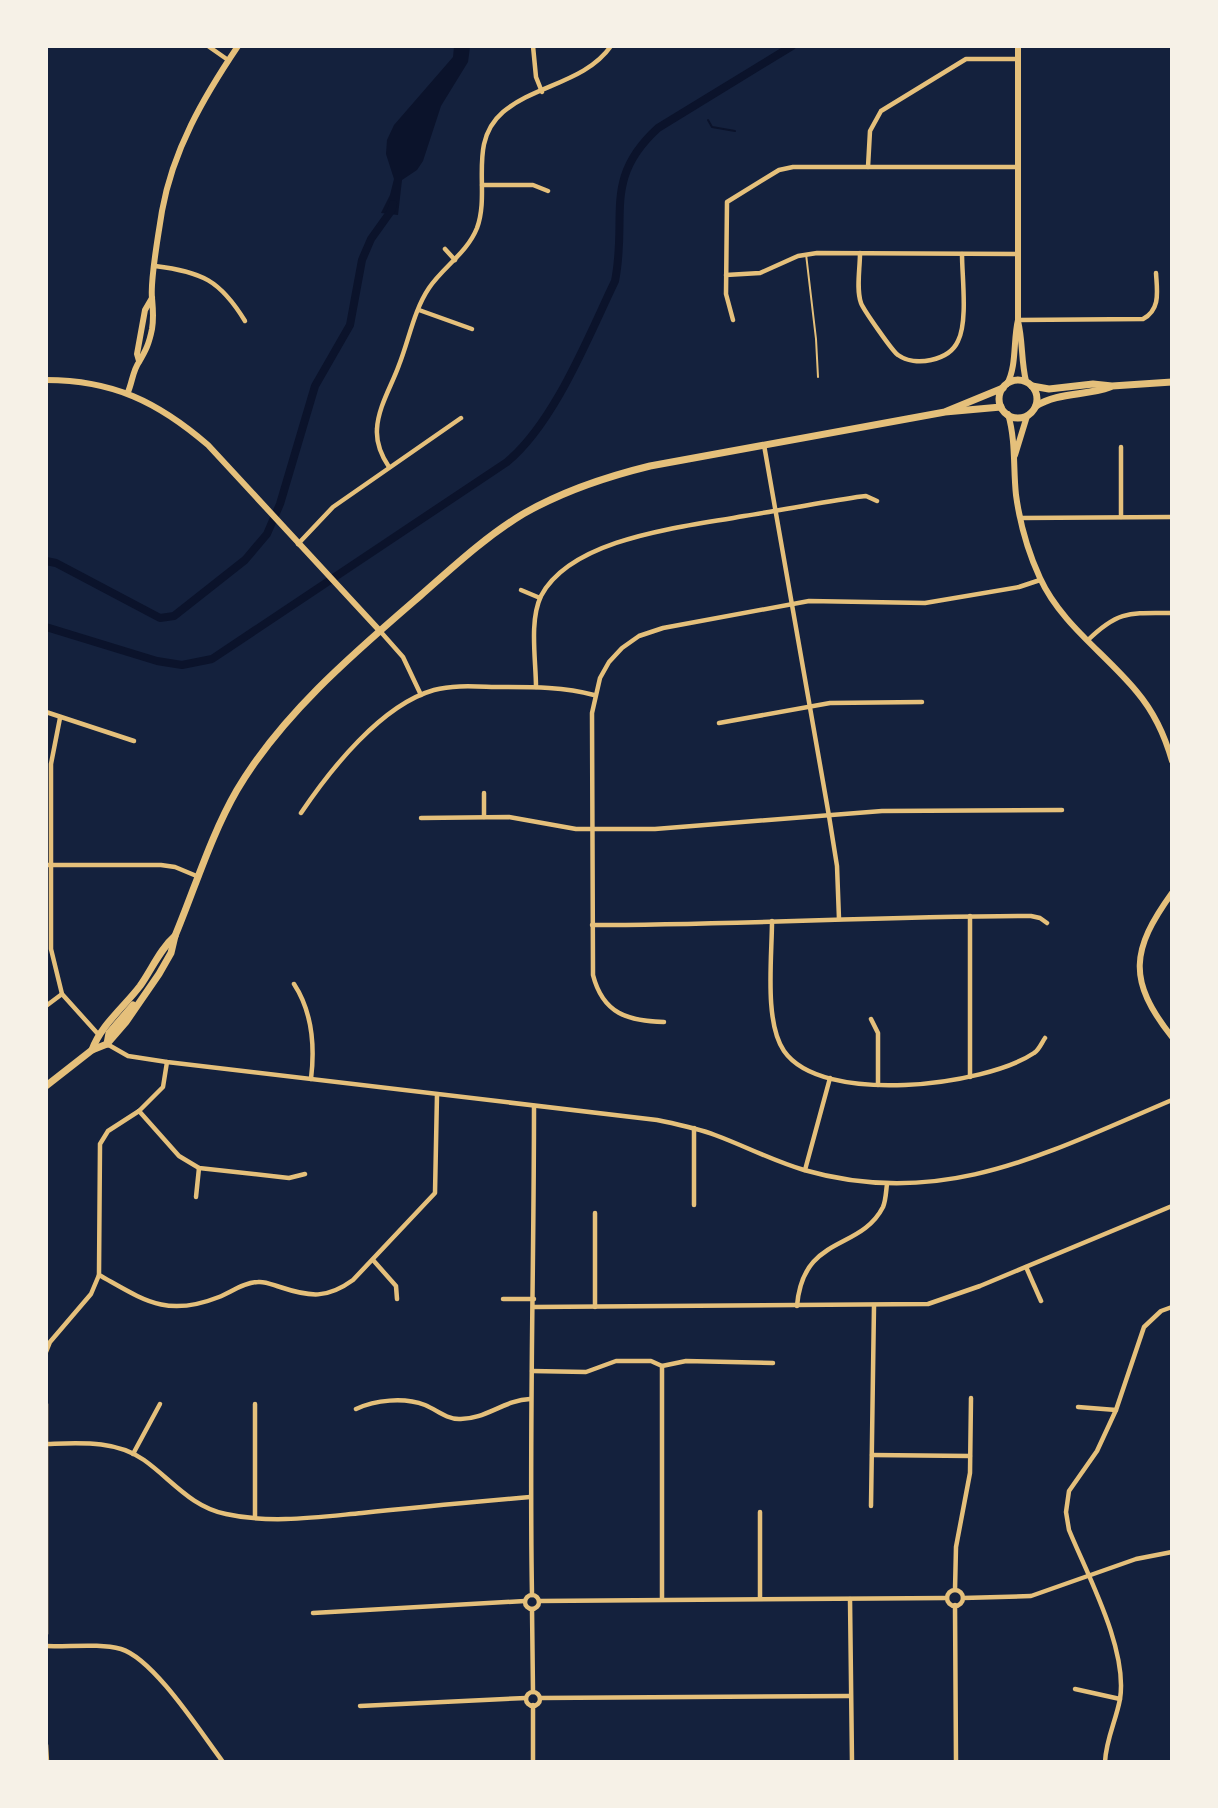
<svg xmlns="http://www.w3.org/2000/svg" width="1218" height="1808" font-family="'Playfair Display',serif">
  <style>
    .water { fill: #0b132b }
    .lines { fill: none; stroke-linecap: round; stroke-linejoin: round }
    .stream { stroke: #0b132b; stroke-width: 2 }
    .canal { stroke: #0b132b; stroke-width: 8 }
    .service { stroke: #e5c07b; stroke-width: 2 }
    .minor { stroke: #e5c07b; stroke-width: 4.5 }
    .tertiary { stroke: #e5c07b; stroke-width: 6 }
    .secondary { stroke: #e5c07b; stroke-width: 7 }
  </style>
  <rect width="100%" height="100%" fill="#14213d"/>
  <!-- water -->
  <path class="water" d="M454,47H470L468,62L441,106L423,161L417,170L402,180L398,215L381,213L390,195L394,179L386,154L387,140L394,125L453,57Z"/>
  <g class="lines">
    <!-- stream -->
    <path class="stream" d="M708,120L712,127L735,131"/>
    <!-- canal -->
    <g class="canal">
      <path d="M46,561L56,563L160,618L174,616L245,560L267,534L280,504L315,386L350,325L362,260L371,239L391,211L393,204"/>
      <path d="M46,627L157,661L182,665L212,659L507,462C555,422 588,337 615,281C628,216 602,179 658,128L792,46"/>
    </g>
    <!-- service -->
    <path class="service" d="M806,254L816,339L818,377"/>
    <!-- minor -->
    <g class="minor">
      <path d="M208,46L228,60"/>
      <path d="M533,46L536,77L542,92"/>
      <path d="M868,167L870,131L881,111L966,59H1018"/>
      <path d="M482,185H533L548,191"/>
      <path d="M445,249L455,260"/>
      <path d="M860,253C860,269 856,289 861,303C863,309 893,352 898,355C915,367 949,361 958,341C968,321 962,277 962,254"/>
      <path d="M155,266C202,272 220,280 245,321"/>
      <path d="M726,275L760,273L798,256L817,253L1018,254"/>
      <path d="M419,310L472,329"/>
      <path d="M733,320L726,294L727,202L779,170L793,167H1018"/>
      <path d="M1018,320L1143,319C1161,309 1157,291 1156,273"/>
      <path d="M764,445L829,816L837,866L839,919"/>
      <path d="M1121,447V517"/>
      <path d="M389,467C381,455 376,443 377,429C378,407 392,385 399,365C409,340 414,310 429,288C443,267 467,253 477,228C491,190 467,143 503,112C535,85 586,82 611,46"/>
      <path d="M1020,518L1172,517"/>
      <path d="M298,544L333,507L461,418"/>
      <path d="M521,590L540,598"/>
      <path d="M380,631L403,657L421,695"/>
      <path d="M1088,640C1119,610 1130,613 1172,613"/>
      <path d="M536,687C536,661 529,621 541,596C572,537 685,527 744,516C781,510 819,503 857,497L866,496L877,501"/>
      <path d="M46,712L134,741"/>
      <path d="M60,718L51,764V949L62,994L98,1034"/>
      <path d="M719,723L830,703L922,702"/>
      <path d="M301,813C330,770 381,705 434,690C456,684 481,687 503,687C534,687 564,687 594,695"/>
      <path d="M484,817V793"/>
      <path d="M421,818L509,817L576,829H655L882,811L1062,810"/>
      <path d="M46,865H161L175,867L199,877"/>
      <path d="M970,916V1077"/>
      <path d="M772,921C772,957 764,1022 784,1051C822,1106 985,1086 1034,1053C1039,1050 1042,1042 1045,1038"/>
      <path d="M592,925C738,925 884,916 1031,916L1040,918L1047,923"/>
      <path d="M294,984C313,1013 315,1046 311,1079"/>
      <path d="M46,1006L62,994"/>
      <path d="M871,1019L878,1033V1085"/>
      <path d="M664,1022C628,1021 603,1014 593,975L592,713L600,678L609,662L622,648L639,636L663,628L809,601L925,603L1019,587L1040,580"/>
      <path d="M107,1044L128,1056L167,1062L657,1120C676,1124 697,1128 715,1135C745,1146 773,1161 804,1170C942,1210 1047,1153 1172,1100"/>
      <path d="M139,1111L179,1156L199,1168L289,1178L305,1174"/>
      <path d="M805,1170L830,1078"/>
      <path d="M196,1197L199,1168"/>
      <path d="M694,1205V1128"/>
      <path d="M595,1213V1307"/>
      <path d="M373,1260L396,1286L397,1299"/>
      <path d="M1026,1267L1041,1301"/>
      <path d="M99,1275C144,1300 166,1318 219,1297C231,1292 245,1282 258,1282C265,1281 273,1285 280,1287C310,1297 327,1299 353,1280L435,1193L437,1095"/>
      <path d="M503,1299H534"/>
      <path d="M797,1306C803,1234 860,1252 883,1207C886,1200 886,1191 887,1184"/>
      <path d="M534,1307L928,1304L980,1286L1172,1206"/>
      <path d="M46,1352L50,1342L91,1294L99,1275L100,1144L108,1131L139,1111L163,1087L167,1062"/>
      <path d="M662,1366L686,1361L773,1363"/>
      <path d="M532,1371L586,1372L616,1361H651L662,1366V1599"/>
      <path d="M46,1404V1634"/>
      <path d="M255,1404V1517"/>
      <path d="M1078,1407L1116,1410"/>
      <path d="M356,1409C375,1400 404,1397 425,1405C437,1410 446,1419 459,1419C485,1420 504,1400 530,1399"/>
      <path d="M47,1444C80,1443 116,1440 144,1460C172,1480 191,1507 226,1514C270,1524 319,1517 362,1513C418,1507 474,1502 530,1497"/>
      <path d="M133,1454L160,1404"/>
      <path d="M872,1455L970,1456"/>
      <path d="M871,1506L874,1306"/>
      <path d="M760,1512V1598"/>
      <path d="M955,1590L956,1547L970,1473L971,1398"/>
      <circle cx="955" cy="1598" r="8"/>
      <path d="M532,1595C529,1432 534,1269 534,1106"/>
      <circle cx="532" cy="1602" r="7"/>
      <path d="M963,1598L1031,1596L1136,1559L1172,1552"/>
      <path d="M850,1599L852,1762"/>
      <path d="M539,1601L947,1598"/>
      <path d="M955,1605L956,1762"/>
      <path d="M532,1609L533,1692"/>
      <path d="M313,1613L525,1601"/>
      <path d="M46,1646C69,1647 99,1643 121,1649C154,1659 201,1733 223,1762"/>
      <path d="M1075,1689L1120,1699"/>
      <circle cx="533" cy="1699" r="7"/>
      <path d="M540,1698L850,1696"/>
      <path d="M360,1706L526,1698"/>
      <path d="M46,1745L47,1762"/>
      <path d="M533,1762V1705"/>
      <path d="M1105,1762C1106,1739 1116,1721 1120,1699C1128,1650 1088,1576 1069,1530L1066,1512L1069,1491L1097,1451L1116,1410L1144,1327L1161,1311L1172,1307"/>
    </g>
    <!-- tertiary -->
    <g class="tertiary">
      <path d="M1018,321C1023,341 1021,361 1026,381"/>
      <path d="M139,361L137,354L145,310L152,298"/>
      <path d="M46,380C113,380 158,402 208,445L380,631"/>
      <path d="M1007,384C1017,366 1013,340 1018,320V46"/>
      <path d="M128,392C132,383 133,370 139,362C146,350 149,344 152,329C154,317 153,309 152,298C150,279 159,231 162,211C173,150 203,98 238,46"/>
      <path d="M1008,414C1016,441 1013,468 1016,495C1020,524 1028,552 1040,578C1061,624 1106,654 1137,692C1153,711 1165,736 1172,761"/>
      <path d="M1015,455L1027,416"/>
      <path d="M1172,893C1131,950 1127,980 1172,1037"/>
    </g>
    <!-- secondary -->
    <g class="secondary">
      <circle cx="1018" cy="399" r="19"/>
      <path d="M1032,386L1049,389L1093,384L1112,386L1172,382"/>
      <path d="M1036,406C1058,392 1086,396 1110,387"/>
      <path d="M947,411L1003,388"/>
      <path d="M107,1044L109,1033L133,1005"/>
      <path d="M92,1050C101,1025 124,1007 140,986C152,969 160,949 175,936"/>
      <path d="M46,1086L92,1050L107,1044L126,1022L159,974L171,953L175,936C195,888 211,835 237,790C282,714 354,653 420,596C453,567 485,537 523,514C563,491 605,477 650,466L945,412L1001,407"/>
    </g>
  </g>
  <!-- border -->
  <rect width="1218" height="1808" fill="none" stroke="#f6f1e7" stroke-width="96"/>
</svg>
